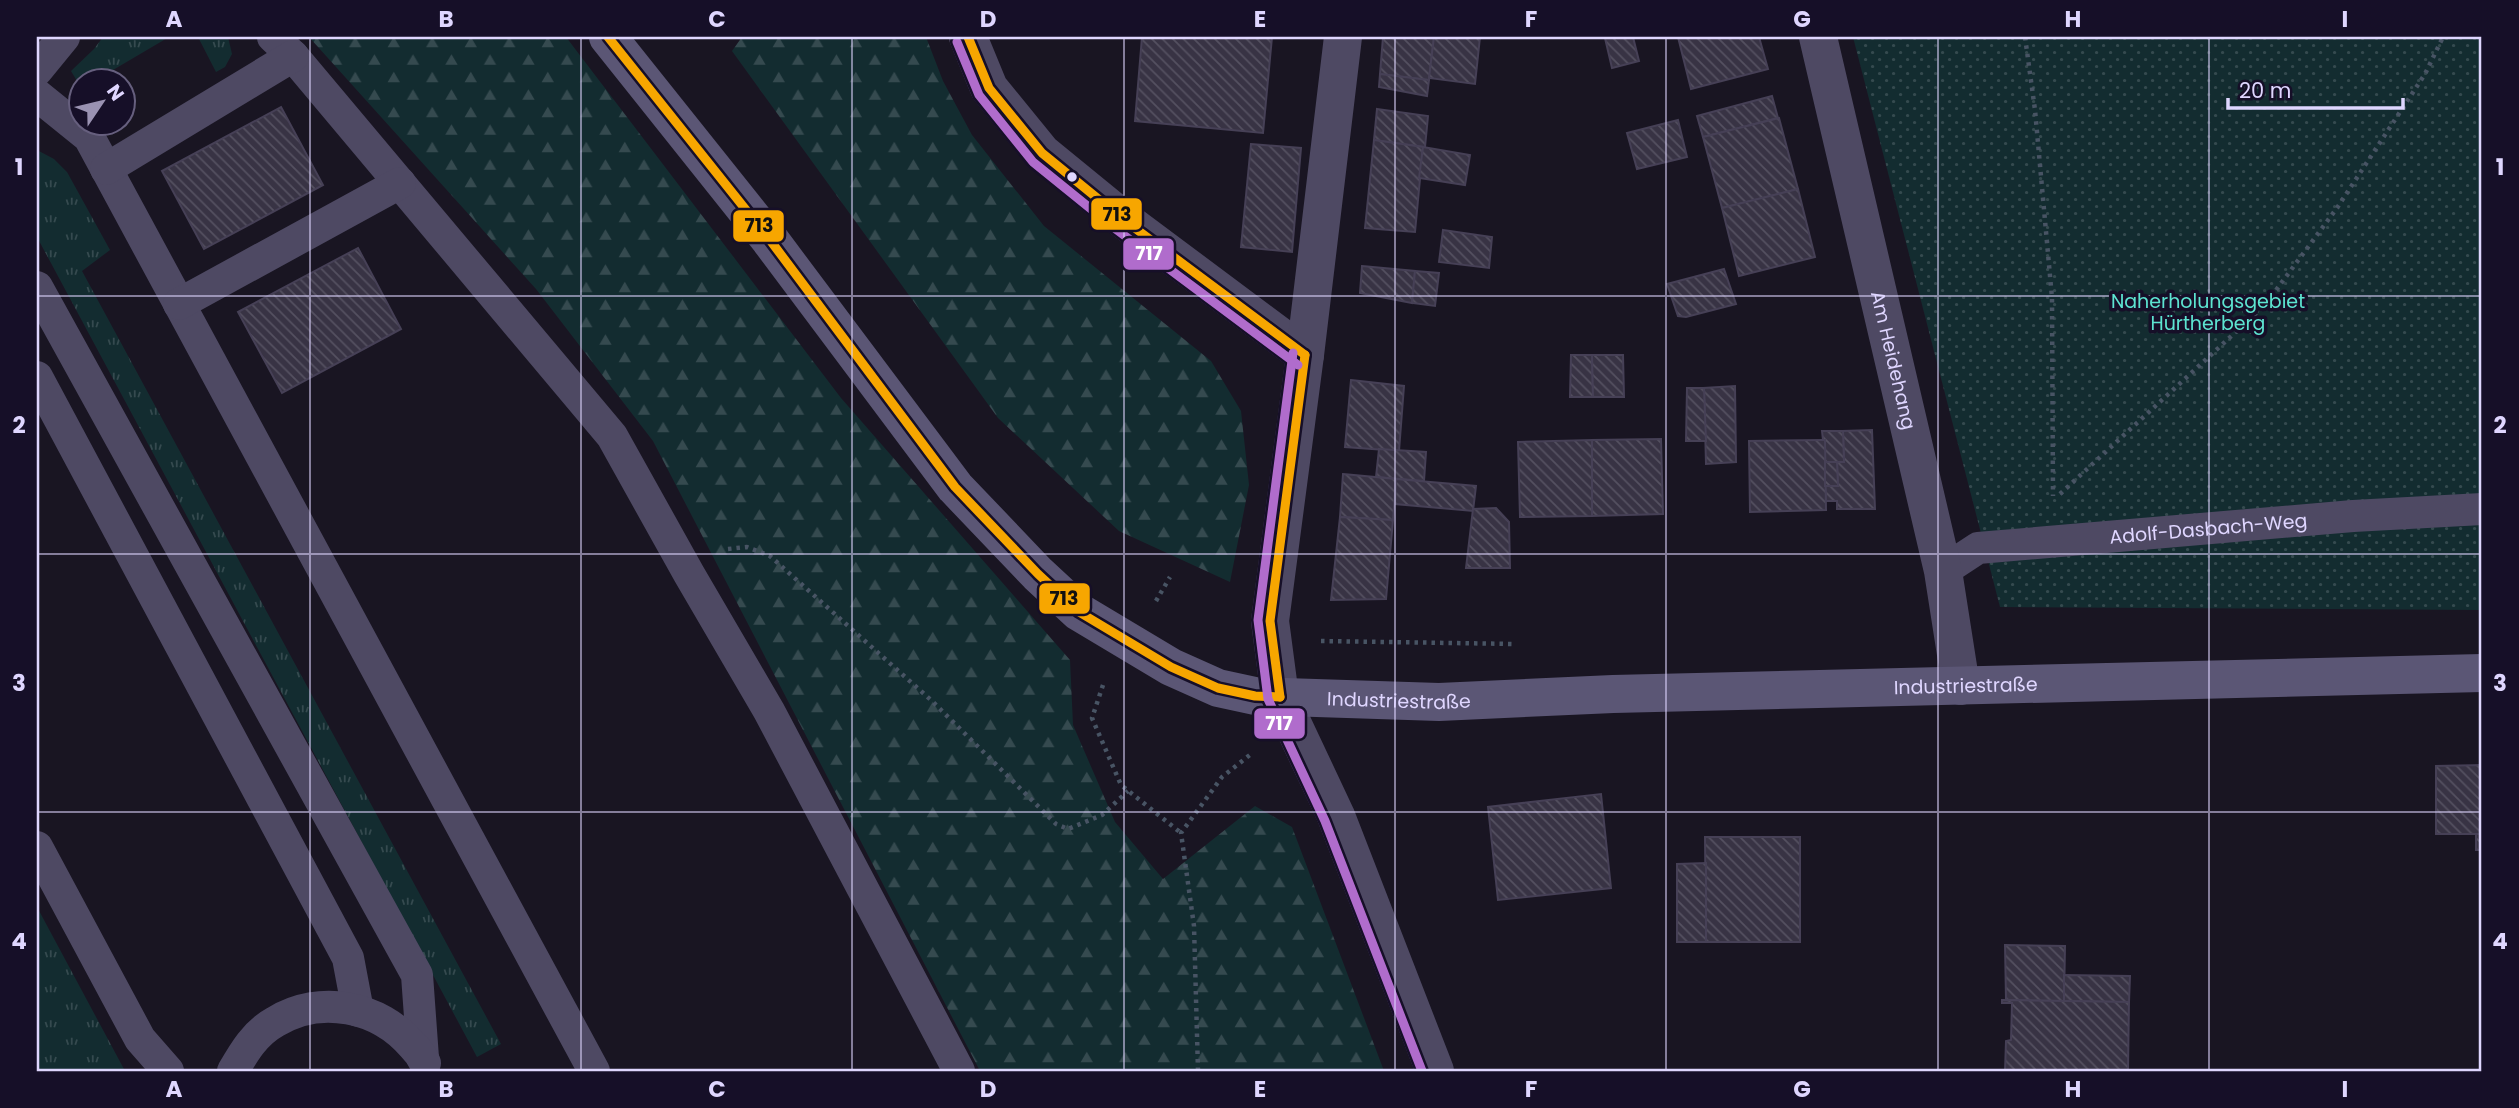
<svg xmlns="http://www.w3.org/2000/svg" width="2519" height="1108" font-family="Poppins,sans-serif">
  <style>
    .grass { fill: url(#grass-tufts) }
    .forest { fill: url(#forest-firs) }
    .park { fill: url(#park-dots) }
    .building { fill: url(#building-back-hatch); stroke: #464056; stroke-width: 2 }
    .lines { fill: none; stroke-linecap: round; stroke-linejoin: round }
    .path { stroke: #485464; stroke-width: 4.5; stroke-dasharray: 3.5 5; stroke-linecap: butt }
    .lane { stroke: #4e4963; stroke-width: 32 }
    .street { stroke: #4e4963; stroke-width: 38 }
    .secondary { stroke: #5b5675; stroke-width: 38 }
    .bus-1-casing { stroke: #160f28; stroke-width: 14 }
    .bus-2-casing { stroke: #160f28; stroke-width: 14 }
    .bus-1 { stroke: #f7a600; stroke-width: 9 }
    .bus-2 { stroke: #b06ccc; stroke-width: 9 }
    .grid { fill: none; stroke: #dfd6ff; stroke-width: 2; stroke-opacity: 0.55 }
    .bus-dot { fill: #dfd6ff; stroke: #160f28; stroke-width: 2.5 }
    .labels { text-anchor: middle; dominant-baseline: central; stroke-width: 7; stroke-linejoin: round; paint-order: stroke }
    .park-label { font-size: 19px; fill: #5de4d1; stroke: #160f28 }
    .street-label { font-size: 19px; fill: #dfd6ff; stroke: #160f28 }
    .line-badge { stroke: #160f28; stroke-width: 2.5 }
    .badge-label { font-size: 19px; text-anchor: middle; font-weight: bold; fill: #fff }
    .pale-badge-label { font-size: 19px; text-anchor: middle; font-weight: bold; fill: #111 }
    .neatline { fill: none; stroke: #dfd6ff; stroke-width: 2.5 }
    .grid-label { font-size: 23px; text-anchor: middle; font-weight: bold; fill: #dfd6ff }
  </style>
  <defs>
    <pattern id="grass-tufts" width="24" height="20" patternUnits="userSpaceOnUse" patternTransform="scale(1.75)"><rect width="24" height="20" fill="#132c30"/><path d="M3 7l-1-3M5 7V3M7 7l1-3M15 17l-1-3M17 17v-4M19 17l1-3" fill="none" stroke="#354a4f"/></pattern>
    <pattern id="forest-firs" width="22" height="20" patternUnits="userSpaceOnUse" patternTransform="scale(1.75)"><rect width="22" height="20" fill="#132c30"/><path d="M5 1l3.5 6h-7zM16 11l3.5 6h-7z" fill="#354a4f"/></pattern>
    <pattern id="park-dots" width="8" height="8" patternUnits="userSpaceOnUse" patternTransform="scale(1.75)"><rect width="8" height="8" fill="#132c30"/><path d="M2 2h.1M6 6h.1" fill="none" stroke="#354a4f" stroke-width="1.8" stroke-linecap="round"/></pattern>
    <pattern id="building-back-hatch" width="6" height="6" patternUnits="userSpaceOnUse" patternTransform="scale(1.75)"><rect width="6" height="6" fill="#383344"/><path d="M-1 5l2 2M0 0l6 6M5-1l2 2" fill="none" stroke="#545060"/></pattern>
  </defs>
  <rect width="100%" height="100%" fill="#191522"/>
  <!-- grass -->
  <g class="grass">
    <path d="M103,37H169L96,80H80V86L71,71L94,49Z"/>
    <path d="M198,37H228L232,54L225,67L216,72Z"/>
    <path d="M37,150L54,159L67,172L110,250L82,271L501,1044L477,1057L37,237Z"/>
    <path d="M37,907L125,1071H37Z"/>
  </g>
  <!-- forest -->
  <g class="forest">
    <path d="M309,37H566L841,398L1070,660L1073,725L1115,822L1163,879L1255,806L1292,827L1384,1071H980L653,441L536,289Z"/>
    <path d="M742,37H926L943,81L972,135L1044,226L1211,361L1241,411L1249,485L1230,582L1119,531L998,418L732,51Z"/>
  </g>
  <!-- park -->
  <path class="park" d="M1853,37H2482V610L2000,607Z"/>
  <!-- building -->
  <g class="building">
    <path d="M1142,37H1272L1263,133L1135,121Z"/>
    <path d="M1383,37H1434L1429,80L1380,74Z"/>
    <path d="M1434,37H1480L1475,84L1429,78Z"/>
    <path d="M1611,37H1633L1639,61L1612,68L1605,38Z"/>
    <path d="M1678,37H1759L1768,69L1691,89Z"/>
    <path d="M1380,74L1429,80L1427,96L1379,87Z"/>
    <path d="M1772,96L1778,118L1703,137L1697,116Z"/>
    <path d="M281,107L323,185L204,249L162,171Z"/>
    <path d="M1377,109L1428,116L1425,147L1374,140Z"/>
    <path d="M1779,118L1798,189L1722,208L1703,137Z"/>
    <path d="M1678,120L1687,157L1637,169L1627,133Z"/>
    <path d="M1374,140L1423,147L1415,232L1365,228Z"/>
    <path d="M1251,144L1301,148L1292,252L1241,247Z"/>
    <path d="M1423,147L1470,155L1465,185L1419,178Z"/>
    <path d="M1798,189L1815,257L1739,276L1722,208Z"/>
    <path d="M1443,230L1492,237L1489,268L1439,262Z"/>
    <path d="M358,248L401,329L282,393L238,312Z"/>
    <path d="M1362,266L1415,271L1412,303L1360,293Z"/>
    <path d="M1724,269L1736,304L1686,317L1678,316L1667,284Z"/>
    <path d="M1415,271L1439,273L1435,306L1412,303Z"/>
    <path d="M1571,355H1592L1593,397H1570Z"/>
    <path d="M1592,355H1623L1624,397H1593Z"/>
    <path d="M1351,380L1404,386L1399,451L1345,447Z"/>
    <path d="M1735,386L1736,462L1706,464L1704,388Z"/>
    <path d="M1687,388H1704L1706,441H1686Z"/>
    <path d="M1872,430L1875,509H1837V501H1826L1825,486H1838L1837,462H1844L1843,431Z"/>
    <path d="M1822,431H1843L1844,462H1825V440H1823Z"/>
    <path d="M1661,439L1663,514L1592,516V440Z"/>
    <path d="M1592,440V516L1520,517L1518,442Z"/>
    <path d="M1823,440H1825L1826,510L1750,512L1749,441Z"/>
    <path d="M1379,449L1426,452L1424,481L1376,477Z"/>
    <path d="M1825,462H1837L1838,486H1825Z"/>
    <path d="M1343,474L1396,479L1393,520L1340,517Z"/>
    <path d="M1396,479L1476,486L1473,511L1395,504Z"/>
    <path d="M1496,508L1509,522L1510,568H1466L1473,509Z"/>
    <path d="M1340,517L1393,520L1386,599L1331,600Z"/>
    <path d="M2482,765V834H2436V766Z"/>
    <path d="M1601,794L1611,888L1498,900L1488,807Z"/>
    <rect x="2476" y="834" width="6" height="16"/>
    <path d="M1705,837H1800V942H1706Z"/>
    <path d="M1706,863V942H1677V864Z"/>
    <path d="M2005,945L2065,946L2064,1001L2006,1000Z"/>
    <path d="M2064,975L2130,976L2129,1002L2064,1001Z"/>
    <path d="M2002,1000L2129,1002L2128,1070L2005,1071L2006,1041L2011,1040L2012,1003H2002Z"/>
  </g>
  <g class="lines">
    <!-- path -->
    <g class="path">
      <path d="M2025,37L2035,110L2052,298L2053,496"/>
      <path d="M2060,494L2265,305L2337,208L2425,74L2443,37"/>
      <path d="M728,549L747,547L770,556L932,701L1056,824L1068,829L1102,815L1128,791"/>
      <path d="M1156,601L1170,577"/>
      <path d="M1321,641L1516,644"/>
      <path d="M1103,685L1092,718L1121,785L1181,833"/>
      <path d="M1198,1071L1194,926L1181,833L1222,777L1251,754"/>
    </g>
    <!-- lane -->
    <g class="lane">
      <path d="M273,37L293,56L612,436L689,574L769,711L959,1071"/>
      <path d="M37,70L64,37"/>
      <path d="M37,95L89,137L594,1071"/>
      <path d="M106,169L293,56"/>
      <path d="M37,287L417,975L423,1058"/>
      <path d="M179,304L400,183"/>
      <path d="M37,377L348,958L358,1011"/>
      <path id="s1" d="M1943,571L1978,548L2353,516L2482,509"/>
      <path d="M37,847L140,1039L168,1071"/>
      <path d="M233,1071C244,1052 255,1033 275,1022C320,994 379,1006 413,1046C418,1051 422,1056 425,1063"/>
    </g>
    <!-- street -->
    <g class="street">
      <path d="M968,37L989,88L1042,153L1124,220L1305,355"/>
      <path d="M1343,37L1305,355L1270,621L1280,697L1336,816L1435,1071"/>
      <path id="s2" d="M1818,37L1943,571L1961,686"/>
    </g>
    <!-- secondary -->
    <path class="secondary" id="s3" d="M608,37L770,240L955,487L1038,574L1079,612L1171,667L1218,688L1255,696L1439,702L1613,694L2482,673"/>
    <defs>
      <g id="bus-1">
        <path d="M608,37L770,240L955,487L1038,574L1079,612L1171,667L1218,688L1255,696L1280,697"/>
        <path d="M968,37L989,88L1042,153L1124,220L1305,355"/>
        <path d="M1280,697L1270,621L1305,355"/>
      </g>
      <g id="bus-2">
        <path d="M957,42L979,95L1033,162L1117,230L1298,365"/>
        <path d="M1293,353L1258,620L1268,699L1325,821L1422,1071"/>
      </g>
    </defs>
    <!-- bus-1 casing -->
    <use href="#bus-1" class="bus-1-casing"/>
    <!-- bus-2 casing -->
    <use href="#bus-2" class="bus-2-casing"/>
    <!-- bus-1 -->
    <use href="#bus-1" class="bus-1"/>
    <!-- bus-2 -->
    <use href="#bus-2" class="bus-2"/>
  </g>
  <!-- grid -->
  <path class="grid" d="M310,37V1071M581,37V1071M852,37V1071M1124,37V1071M1395,37V1071M1666,37V1071M1938,37V1071M2209,37V1071M37,296H2482M37,554H2482M37,812H2482"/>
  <!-- markers -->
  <circle class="bus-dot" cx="1072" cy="177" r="6"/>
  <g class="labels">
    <!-- park labels -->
    <g class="park-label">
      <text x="2208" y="301">Naherholungsgebiet<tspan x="2208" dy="22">Hürtherberg</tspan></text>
    </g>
    <!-- street labels -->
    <g class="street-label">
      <text stroke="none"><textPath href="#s2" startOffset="332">Am Heidehang</textPath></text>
      <text stroke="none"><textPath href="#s1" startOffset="273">Adolf-Dasbach-Weg</textPath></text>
      <text stroke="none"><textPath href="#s3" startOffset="1652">Industriestraße</textPath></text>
      <text stroke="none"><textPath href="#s3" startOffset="1085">Industriestraße</textPath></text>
    </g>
  </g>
  <g class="line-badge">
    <rect x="1090" y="197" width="53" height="34" rx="7" fill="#f7a600"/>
    <rect x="732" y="209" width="53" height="34" rx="7" fill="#f7a600"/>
    <rect x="1122" y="237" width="53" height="34" rx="7" fill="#b06ccc"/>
    <rect x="1038" y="582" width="53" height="33" rx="7" fill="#f7a600"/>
    <rect x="1253" y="707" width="53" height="33" rx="7" fill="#b06ccc"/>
  </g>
  <g class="badge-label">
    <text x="1149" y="260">717</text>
    <text x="1279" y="730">717</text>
  </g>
  <g class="pale-badge-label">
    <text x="1117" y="221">713</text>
    <text x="759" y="232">713</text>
    <text x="1064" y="605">713</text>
  </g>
  <!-- border -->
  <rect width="2519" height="1108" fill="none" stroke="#160f28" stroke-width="77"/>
  <!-- north arrow -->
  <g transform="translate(102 102) rotate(55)"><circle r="33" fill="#160f28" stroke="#665f7e" stroke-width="2"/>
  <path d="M0-5L12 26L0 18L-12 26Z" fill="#9a92b2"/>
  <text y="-10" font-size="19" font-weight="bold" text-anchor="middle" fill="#dfd6ff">N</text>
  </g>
  <!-- scale -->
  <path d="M2228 98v10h175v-10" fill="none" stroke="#dfd6ff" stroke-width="3.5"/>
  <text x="2239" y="98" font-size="21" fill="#dfd6ff" stroke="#160f28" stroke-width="5" paint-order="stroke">20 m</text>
  <rect x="38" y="38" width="2442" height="1032" class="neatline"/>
  <g class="grid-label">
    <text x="174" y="27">A</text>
    <text x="446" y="27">B</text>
    <text x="717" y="27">C</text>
    <text x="988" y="27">D</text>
    <text x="1260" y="27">E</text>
    <text x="1531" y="27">F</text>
    <text x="1802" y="27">G</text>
    <text x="2073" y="27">H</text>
    <text x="2345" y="27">I</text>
    <text x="19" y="175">1</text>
    <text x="2500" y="175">1</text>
    <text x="19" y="433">2</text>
    <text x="2500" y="433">2</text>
    <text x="19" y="691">3</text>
    <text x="2500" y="691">3</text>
    <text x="19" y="949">4</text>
    <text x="2500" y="949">4</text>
    <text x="174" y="1097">A</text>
    <text x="446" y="1097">B</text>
    <text x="717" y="1097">C</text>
    <text x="988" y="1097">D</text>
    <text x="1260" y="1097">E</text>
    <text x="1531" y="1097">F</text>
    <text x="1802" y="1097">G</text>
    <text x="2073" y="1097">H</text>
    <text x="2345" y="1097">I</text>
  </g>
</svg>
